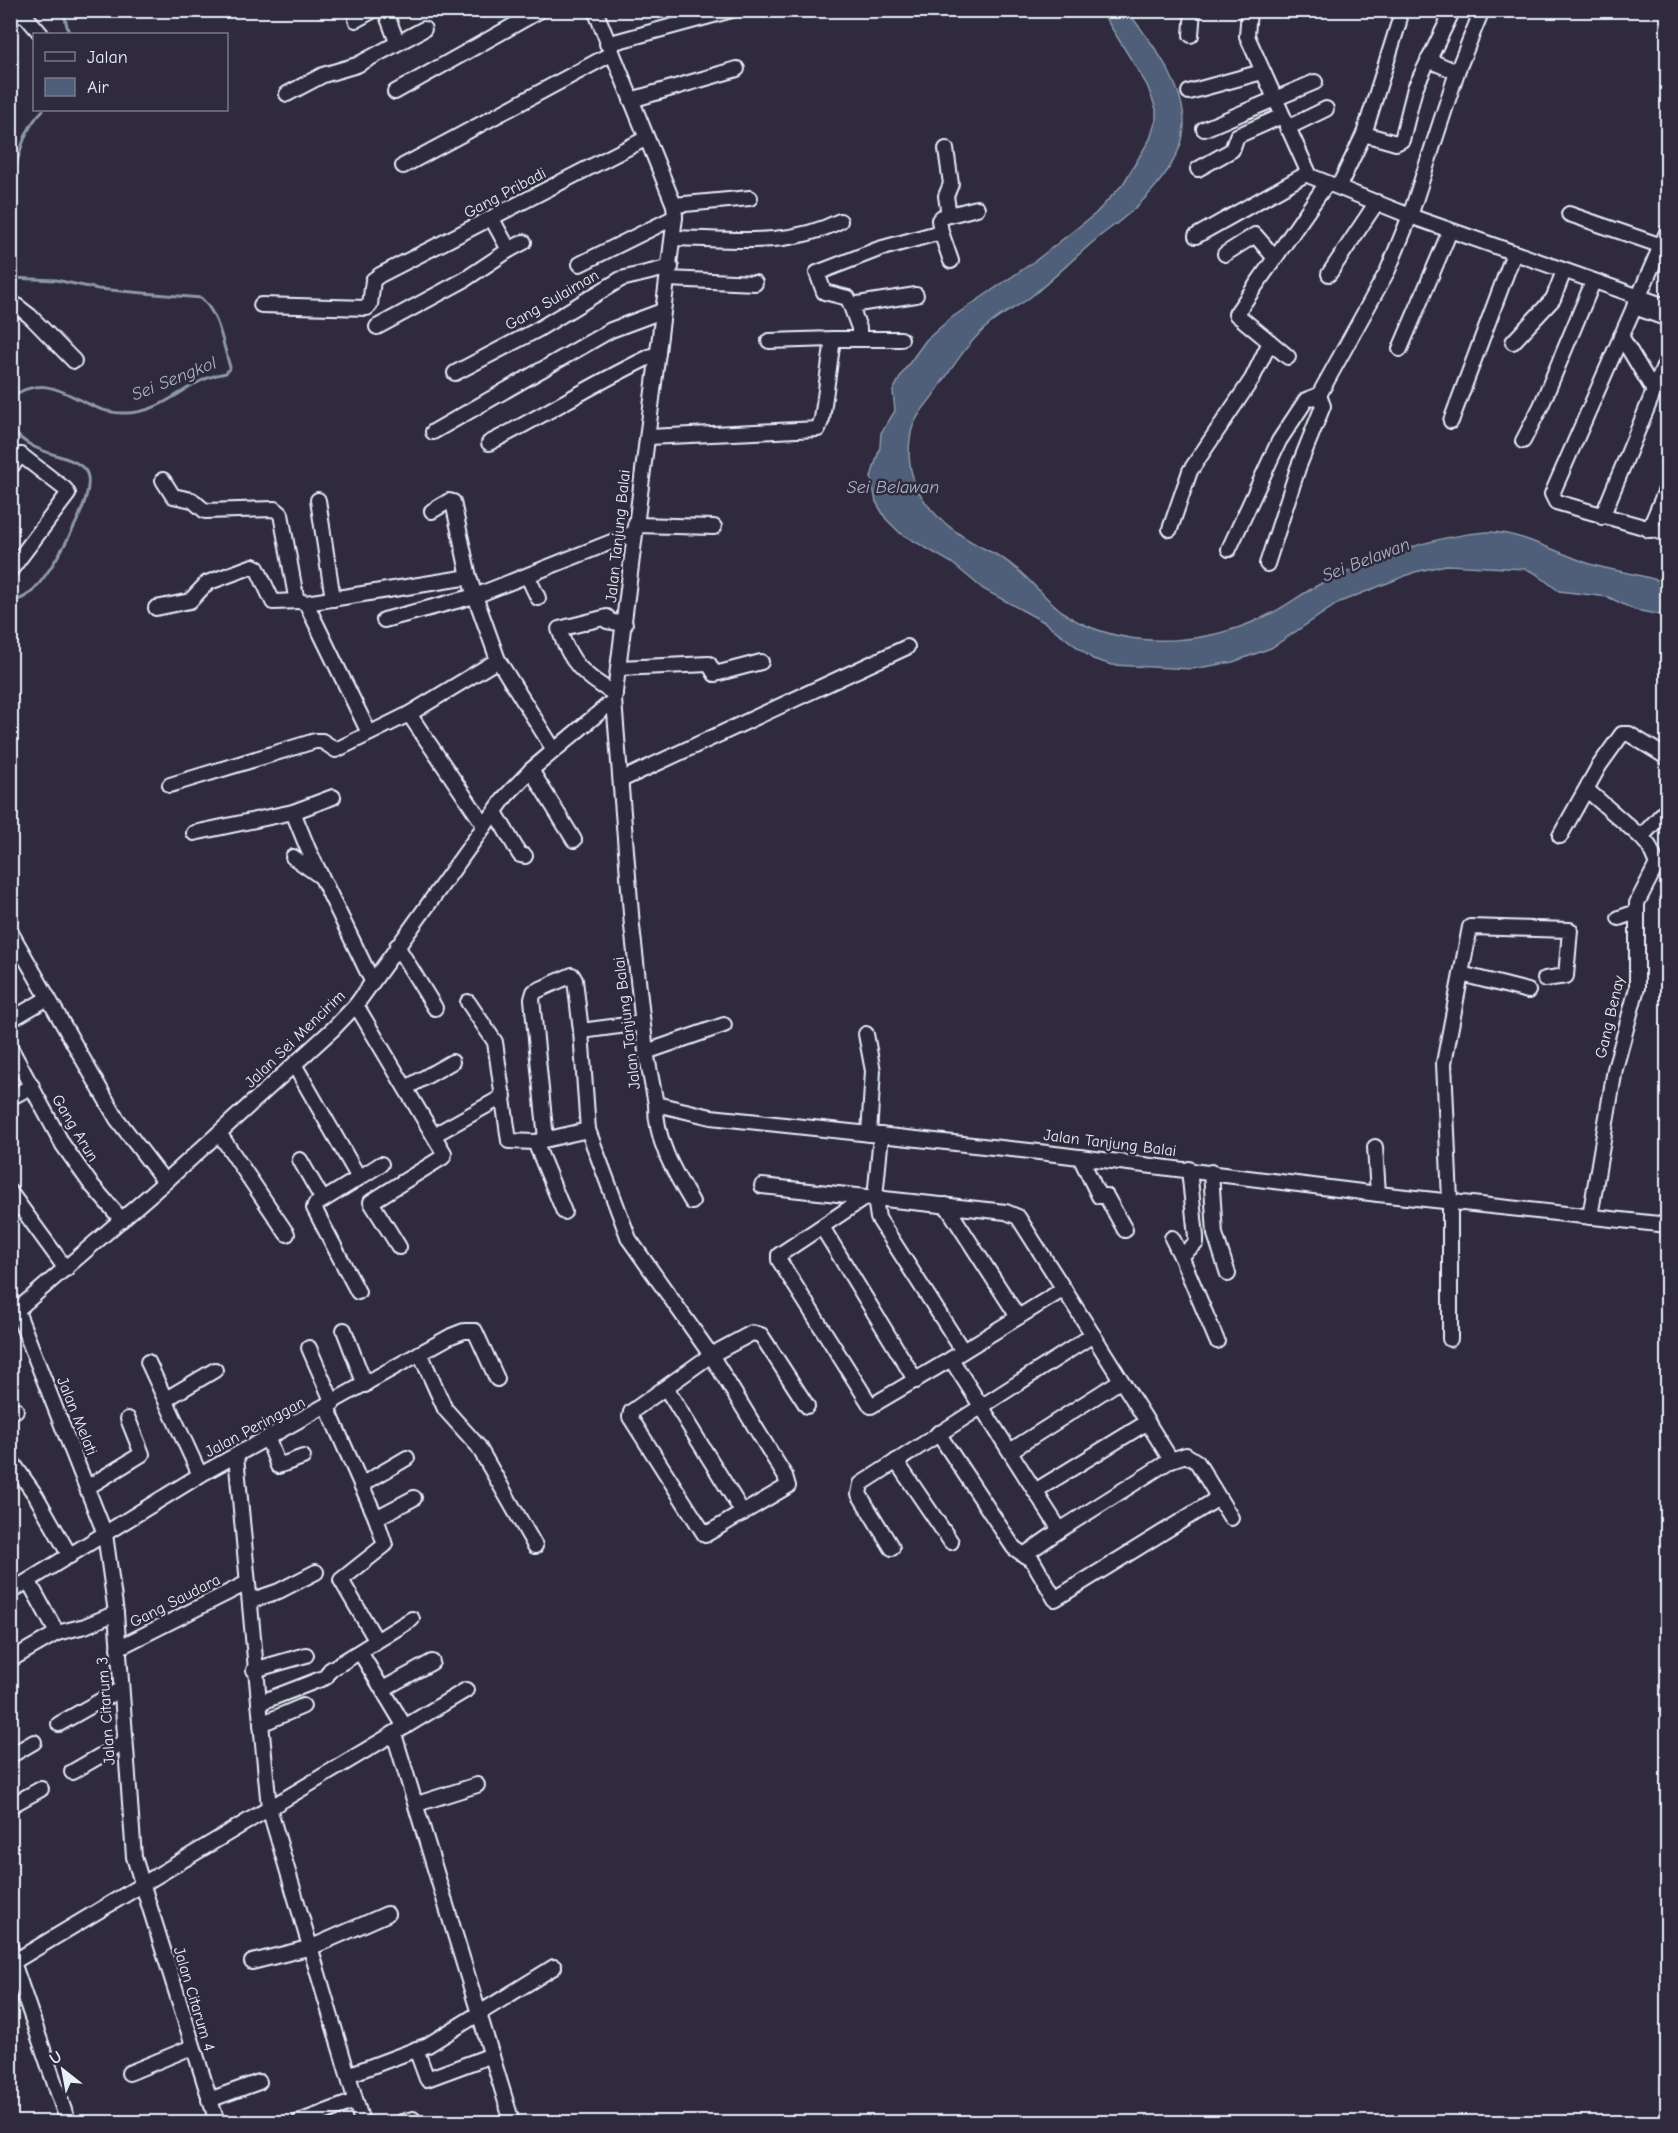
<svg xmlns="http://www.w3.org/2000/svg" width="1678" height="2133" font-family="'Comic Neue',sans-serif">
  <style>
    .water { fill: #505f79; stroke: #8d99ac; stroke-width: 1.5 }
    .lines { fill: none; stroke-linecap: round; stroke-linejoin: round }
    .stream { stroke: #8d99ac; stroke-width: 3 }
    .minor-casing { stroke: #e8f1f8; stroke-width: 18 }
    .minor { stroke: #2f2a3d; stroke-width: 14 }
    .labels { text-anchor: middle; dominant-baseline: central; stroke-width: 5; stroke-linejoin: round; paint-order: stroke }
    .street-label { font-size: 16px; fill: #e8f1f8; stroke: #2f2a3d }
    .water-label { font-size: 18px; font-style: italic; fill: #abb7c5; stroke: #2f2a3d }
  </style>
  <rect width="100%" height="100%" fill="#2f2a3d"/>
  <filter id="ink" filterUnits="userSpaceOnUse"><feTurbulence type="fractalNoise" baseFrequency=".0167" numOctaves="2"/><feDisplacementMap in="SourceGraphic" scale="12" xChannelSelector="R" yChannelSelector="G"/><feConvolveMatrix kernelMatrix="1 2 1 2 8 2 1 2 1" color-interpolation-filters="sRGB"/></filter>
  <g filter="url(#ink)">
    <!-- water -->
    <path class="water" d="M1101,11H1127C1151,41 1185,85 1184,125C1184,158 1151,195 1127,215C1116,225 1104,232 1093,242C1073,259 1054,278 1033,295C1020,306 1004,312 991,323C970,340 956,362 941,384C932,400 914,415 911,433C899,494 944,530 993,553C1028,570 1048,609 1083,624C1140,650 1211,643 1266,616C1286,607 1302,593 1322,583C1374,559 1429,536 1487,532C1515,530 1563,555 1590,564C1616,572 1642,574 1667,583V616L1635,610L1608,597L1559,591L1535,573L1526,569L1446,565L1415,572L1340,602L1271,648L1233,662L1192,669L1112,665L1093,659L1044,622L983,589L952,563L900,533L886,519L876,502L871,477L880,447L881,433L895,411L893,391L903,372L926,340L951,318L1035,261L1095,214L1123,184L1150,139L1156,120V109L1147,85Z"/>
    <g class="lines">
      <!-- stream -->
      <g class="stream">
        <path d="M63,10L69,34"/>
        <path d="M10,193C17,164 21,131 43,110"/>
        <path d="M10,278L56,280L98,289L201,298C220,316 222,342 230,367L226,373C185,379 166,415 121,413C77,411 54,366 10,398"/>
        <path d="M10,427C33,458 70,452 85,470C101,491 53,568 37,586C31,594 21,600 10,602"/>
      </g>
      <defs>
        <g id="minor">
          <path d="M385,10L397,42"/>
          <path d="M595,10L674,205L675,217L614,700L632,926L646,1052L656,1104L711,1117L1039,1152L1378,1194L1668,1225"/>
          <path d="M1249,10L1247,36L1310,176L1410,216L1668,307"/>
          <path d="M10,17L24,14L41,34"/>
          <path d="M356,20L374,10"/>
          <path d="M1191,35L1193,10"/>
          <path d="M607,44L732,10"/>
          <path d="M1428,60L1457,72"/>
          <path d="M395,92L541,10"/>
          <path d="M1189,92L1262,72"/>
          <path d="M287,94L323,75L357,65L424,29"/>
          <path d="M631,100L737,69"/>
          <path d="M1287,128L1326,109"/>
          <path d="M1204,129L1315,82"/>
          <path d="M1364,134L1396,143L1402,140L1415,88L1453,10"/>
          <path d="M946,149L951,184L946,196L949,215"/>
          <path d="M403,166L611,54"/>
          <path d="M1198,169L1232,150L1237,136L1282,116"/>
          <path d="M1339,186L1364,134L1399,22"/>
          <path d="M674,205L750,198"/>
          <path d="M1569,214L1662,246"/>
          <path d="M1668,230L1552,494L1556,502L1668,534"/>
          <path d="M941,232L951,261"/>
          <path d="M1196,236L1308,173"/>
          <path d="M674,238C731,239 787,248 840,221"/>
          <path d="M509,250L524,242"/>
          <path d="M1225,254L1255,235L1274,257"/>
          <path d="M580,264L675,217"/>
          <path d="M1329,274L1377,202"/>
          <path d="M668,279L755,283"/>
          <path d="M13,303L30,316L74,361"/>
          <path d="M261,305L367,308L370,305L373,280L380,275L645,139"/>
          <path d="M851,305L916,295"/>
          <path d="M1634,307L1668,319"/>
          <path d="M377,327L464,280L509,250L492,219"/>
          <path d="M1621,336L1654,391"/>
          <path d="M859,337V328L848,298L824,292L817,273L879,249L941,232L939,220L942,217L977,208"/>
          <path d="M769,341L833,339"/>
          <path d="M1270,342L1288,357"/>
          <path d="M1513,342L1553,299L1564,271"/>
          <path d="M1400,349L1450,231"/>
          <path d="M455,373L537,330L621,279L671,267"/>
          <path d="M1451,421L1514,253"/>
          <path d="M433,432L611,330L662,311"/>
          <path d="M648,437L818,429L822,419L833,339H901"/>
          <path d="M1523,441L1541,406L1593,282"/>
          <path d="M489,443C547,414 599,380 658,353"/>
          <path d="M10,468L21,455"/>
          <path d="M163,480L173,496L192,500L205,511L275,509L281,514L296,597L299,601L306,603L369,733"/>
          <path d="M318,500L333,599"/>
          <path d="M432,511L449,501L453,502L469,577"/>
          <path d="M1602,517L1668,357"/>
          <path d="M635,525L714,527"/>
          <path d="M1170,529L1190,471L1252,379L1270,342L1236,314L1327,183"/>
          <path d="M1649,530L1668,485"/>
          <path d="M1229,549L1279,441L1306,400L1319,395L1388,270L1410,216L1457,72L1482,10"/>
          <path d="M1267,564L1298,468L1323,406L1319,395"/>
          <path d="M10,571L68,494L65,489L21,455"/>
          <path d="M528,577L538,598"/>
          <path d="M306,603L469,577L475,596L634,533"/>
          <path d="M156,608L190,601L207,583L253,566L257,568L273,602L299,601"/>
          <path d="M498,660L554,750"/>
          <path d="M619,668L709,664L715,674L761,662"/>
          <path d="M615,694C584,676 570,663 559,629L607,617V621L625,624"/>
          <path d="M409,714L484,825"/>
          <path d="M531,770L574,840"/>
          <path d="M621,780L907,647"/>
          <path d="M170,785L315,741H322L336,750L409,714L498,660L475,596L384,620"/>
          <path d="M1587,790L1641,837"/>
          <path d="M293,812L308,849L372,981"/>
          <path d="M495,812L520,855L525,856"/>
          <path d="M194,833L293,812L333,797"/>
          <path d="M1560,836L1599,766L1622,734H1629L1668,758"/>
          <path d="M293,857L320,876"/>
          <path d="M1619,918L1636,912"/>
          <path d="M10,931L117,1119L165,1182"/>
          <path d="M397,946L435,1008"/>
          <path d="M1461,974L1528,991"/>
          <path d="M468,1002L495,1042L509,1141L535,1142L588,1130"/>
          <path d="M356,1005L444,1153L443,1157L371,1202L399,1247"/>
          <path d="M10,1020L48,998"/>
          <path d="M642,1023L581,1031L588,1130L629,1239L711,1355L785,1476L788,1486L705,1535L630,1417L631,1412L711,1355L752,1333L761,1335L807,1406"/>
          <path d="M866,1034L873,1071L869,1134"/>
          <path d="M10,1047L63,1145L90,1183L122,1220"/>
          <path d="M646,1052L724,1025"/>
          <path d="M295,1066L359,1178L315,1205L314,1208L358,1292"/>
          <path d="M406,1088L452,1062"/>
          <path d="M10,1098L32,1086"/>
          <path d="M656,1104C655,1140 674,1172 692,1202"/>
          <path d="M219,1133L287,1234"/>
          <path d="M434,1135L504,1096"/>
          <path d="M881,1135L875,1198L866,1197L779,1255V1260L871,1406L951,1359"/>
          <path d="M546,1139L532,999L534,992L572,975L575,980L581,1031"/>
          <path d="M535,1142L564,1212"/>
          <path d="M1375,1147L1378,1194"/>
          <path d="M1080,1157L1099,1196H1106L1125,1230"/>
          <path d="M300,1160L323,1200"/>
          <path d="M1189,1169L1196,1237V1243L1181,1256L1217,1341"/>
          <path d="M1211,1172L1215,1234L1228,1274"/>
          <path d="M359,1178L381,1164"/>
          <path d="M762,1186L866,1197"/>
          <path d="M10,1192L66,1269"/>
          <path d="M946,1205L1018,1317"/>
          <path d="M1590,1217L1615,1069L1637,988V903L1657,864L1649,846L1641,837L1668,808"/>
          <path d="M822,1227L916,1381"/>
          <path d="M1172,1238L1181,1256"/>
          <path d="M17,1311L105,1534L116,1613L134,1857L217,2122"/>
          <path d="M10,1316L165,1182L333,1029L356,1005L506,796L531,770L614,700"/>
          <path d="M344,1330L365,1385"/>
          <path d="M1093,1335L1171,1460"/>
          <path d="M1450,1339V1201L1444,1063L1470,927L1570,930L1566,976L1545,979"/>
          <path d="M309,1348L333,1403"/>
          <path d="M963,1351L1064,1289"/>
          <path d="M420,1353L445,1409L478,1446L535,1546"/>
          <path d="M148,1362L200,1475"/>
          <path d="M666,1388L743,1513"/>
          <path d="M166,1399L215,1370"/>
          <path d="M327,1407L376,1518L414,1498"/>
          <path d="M10,1413L16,1410"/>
          <path d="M938,1433L1014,1548L1033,1561L1055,1599L1212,1502L1216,1497"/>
          <path d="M268,1439L278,1466L303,1457"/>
          <path d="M1010,1451L1120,1381"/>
          <path d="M236,1456L269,1808L362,2122"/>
          <path d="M10,1459L36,1496L70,1556"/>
          <path d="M896,1461L951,1542"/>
          <path d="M361,1485L407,1458"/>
          <path d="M88,1487L142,1454L128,1419"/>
          <path d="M1035,1491L1060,1530L1171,1460L1186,1455L1197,1462L1231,1518"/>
          <path d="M892,1548L859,1494L861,1484L1093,1335L1018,1217L1006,1212L875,1198L878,1218L963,1351L951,1359L1035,1491L1146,1423"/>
          <path d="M1024,1555L1060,1530"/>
          <path d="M29,1582L57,1633"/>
          <path d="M10,1592L200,1475L451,1336L464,1331H475L497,1379"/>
          <path d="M250,1601L279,1591L316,1572"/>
          <path d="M376,1640L341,1580L385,1545L376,1518"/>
          <path d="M118,1648L247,1583"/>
          <path d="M360,1652L405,1727"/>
          <path d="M10,1660L57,1633L85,1626L116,1613"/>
          <path d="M254,1670L306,1655"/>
          <path d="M383,1689L432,1662"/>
          <path d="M259,1703L326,1677L330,1670L412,1619"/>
          <path d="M59,1724L121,1689"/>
          <path d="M261,1724L303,1706"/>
          <path d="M394,1734L512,2122"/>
          <path d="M10,1756L34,1742"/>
          <path d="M72,1772L124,1742"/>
          <path d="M417,1804L477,1785"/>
          <path d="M10,1806L41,1789"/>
          <path d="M10,1945L13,1962L68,2122"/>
          <path d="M252,1962L312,1947L387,1914"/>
          <path d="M10,1964L466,1690"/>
          <path d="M416,2049L427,2079L492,2055"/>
          <path d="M129,2073L192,2047"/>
          <path d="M348,2075L428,2045L554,1967"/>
          <path d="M209,2100L259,2082"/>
          <path d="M299,2122L355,2101"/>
          <path d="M402,2122L413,2119"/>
        </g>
      </defs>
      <!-- minor casing -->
      <use href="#minor" class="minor-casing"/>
      <!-- minor -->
      <use href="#minor" class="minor"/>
    </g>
  </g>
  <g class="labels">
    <!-- street labels -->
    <g class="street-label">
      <text transform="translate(505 193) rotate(-28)">Gang Pribadi</text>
      <text transform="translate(552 300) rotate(-30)">Gang Sulaiman</text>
      <text transform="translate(618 536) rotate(-84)">Jalan Tanjung Balai</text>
      <text transform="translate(1610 1017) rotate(-77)">Gang Benay</text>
      <text transform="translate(627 1023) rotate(-97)">Jalan Tanjung Balai</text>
      <text transform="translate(295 1039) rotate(-44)">Jalan Sei Mencirim</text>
      <text transform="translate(75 1128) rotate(59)">Gang Arun</text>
      <text transform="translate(1110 1143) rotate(7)">Jalan Tanjung Balai</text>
      <text transform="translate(77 1416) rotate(68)">Jalan Melati</text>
      <text transform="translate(255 1427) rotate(-28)">Jalan Peringgan</text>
      <text transform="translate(175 1601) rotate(-27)">Gang Saudara</text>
      <text transform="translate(106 1711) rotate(-94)">Jalan Citarum 3</text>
      <text transform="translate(194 1999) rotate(73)">Jalan Citarum 4</text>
    </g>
    <!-- water labels -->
    <g class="water-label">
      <text transform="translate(174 379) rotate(-22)">Sei Sengkol</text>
      <text x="893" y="487">Sei Belawan</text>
      <text transform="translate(1366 560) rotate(-21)">Sei Belawan</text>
    </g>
  </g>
  <!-- margin -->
  <rect width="1678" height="2133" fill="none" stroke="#2f2a3d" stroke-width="36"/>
  <rect x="18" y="18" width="1642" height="2097" fill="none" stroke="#e8f1f8" stroke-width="2" filter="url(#ink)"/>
  <!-- legend -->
  <rect x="33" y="33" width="195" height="78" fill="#2f2a3d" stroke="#797a88" stroke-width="1.5"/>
  <rect x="45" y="52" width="30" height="9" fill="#2f2a3d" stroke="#797a88" stroke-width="1.5"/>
  <text x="87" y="63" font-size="18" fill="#e8f1f8">Jalan</text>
  <rect x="45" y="78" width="30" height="18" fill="#505f79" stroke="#797a88" stroke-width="1.5"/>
  <text x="87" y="93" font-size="18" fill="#e8f1f8">Air</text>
  <!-- north arrow -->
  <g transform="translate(63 2070) rotate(329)" stroke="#2f2a3d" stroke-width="4.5" paint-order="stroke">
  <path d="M0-4.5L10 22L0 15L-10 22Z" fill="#e8f1f8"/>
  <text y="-9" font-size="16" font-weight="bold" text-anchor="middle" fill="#e8f1f8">U</text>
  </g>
</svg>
